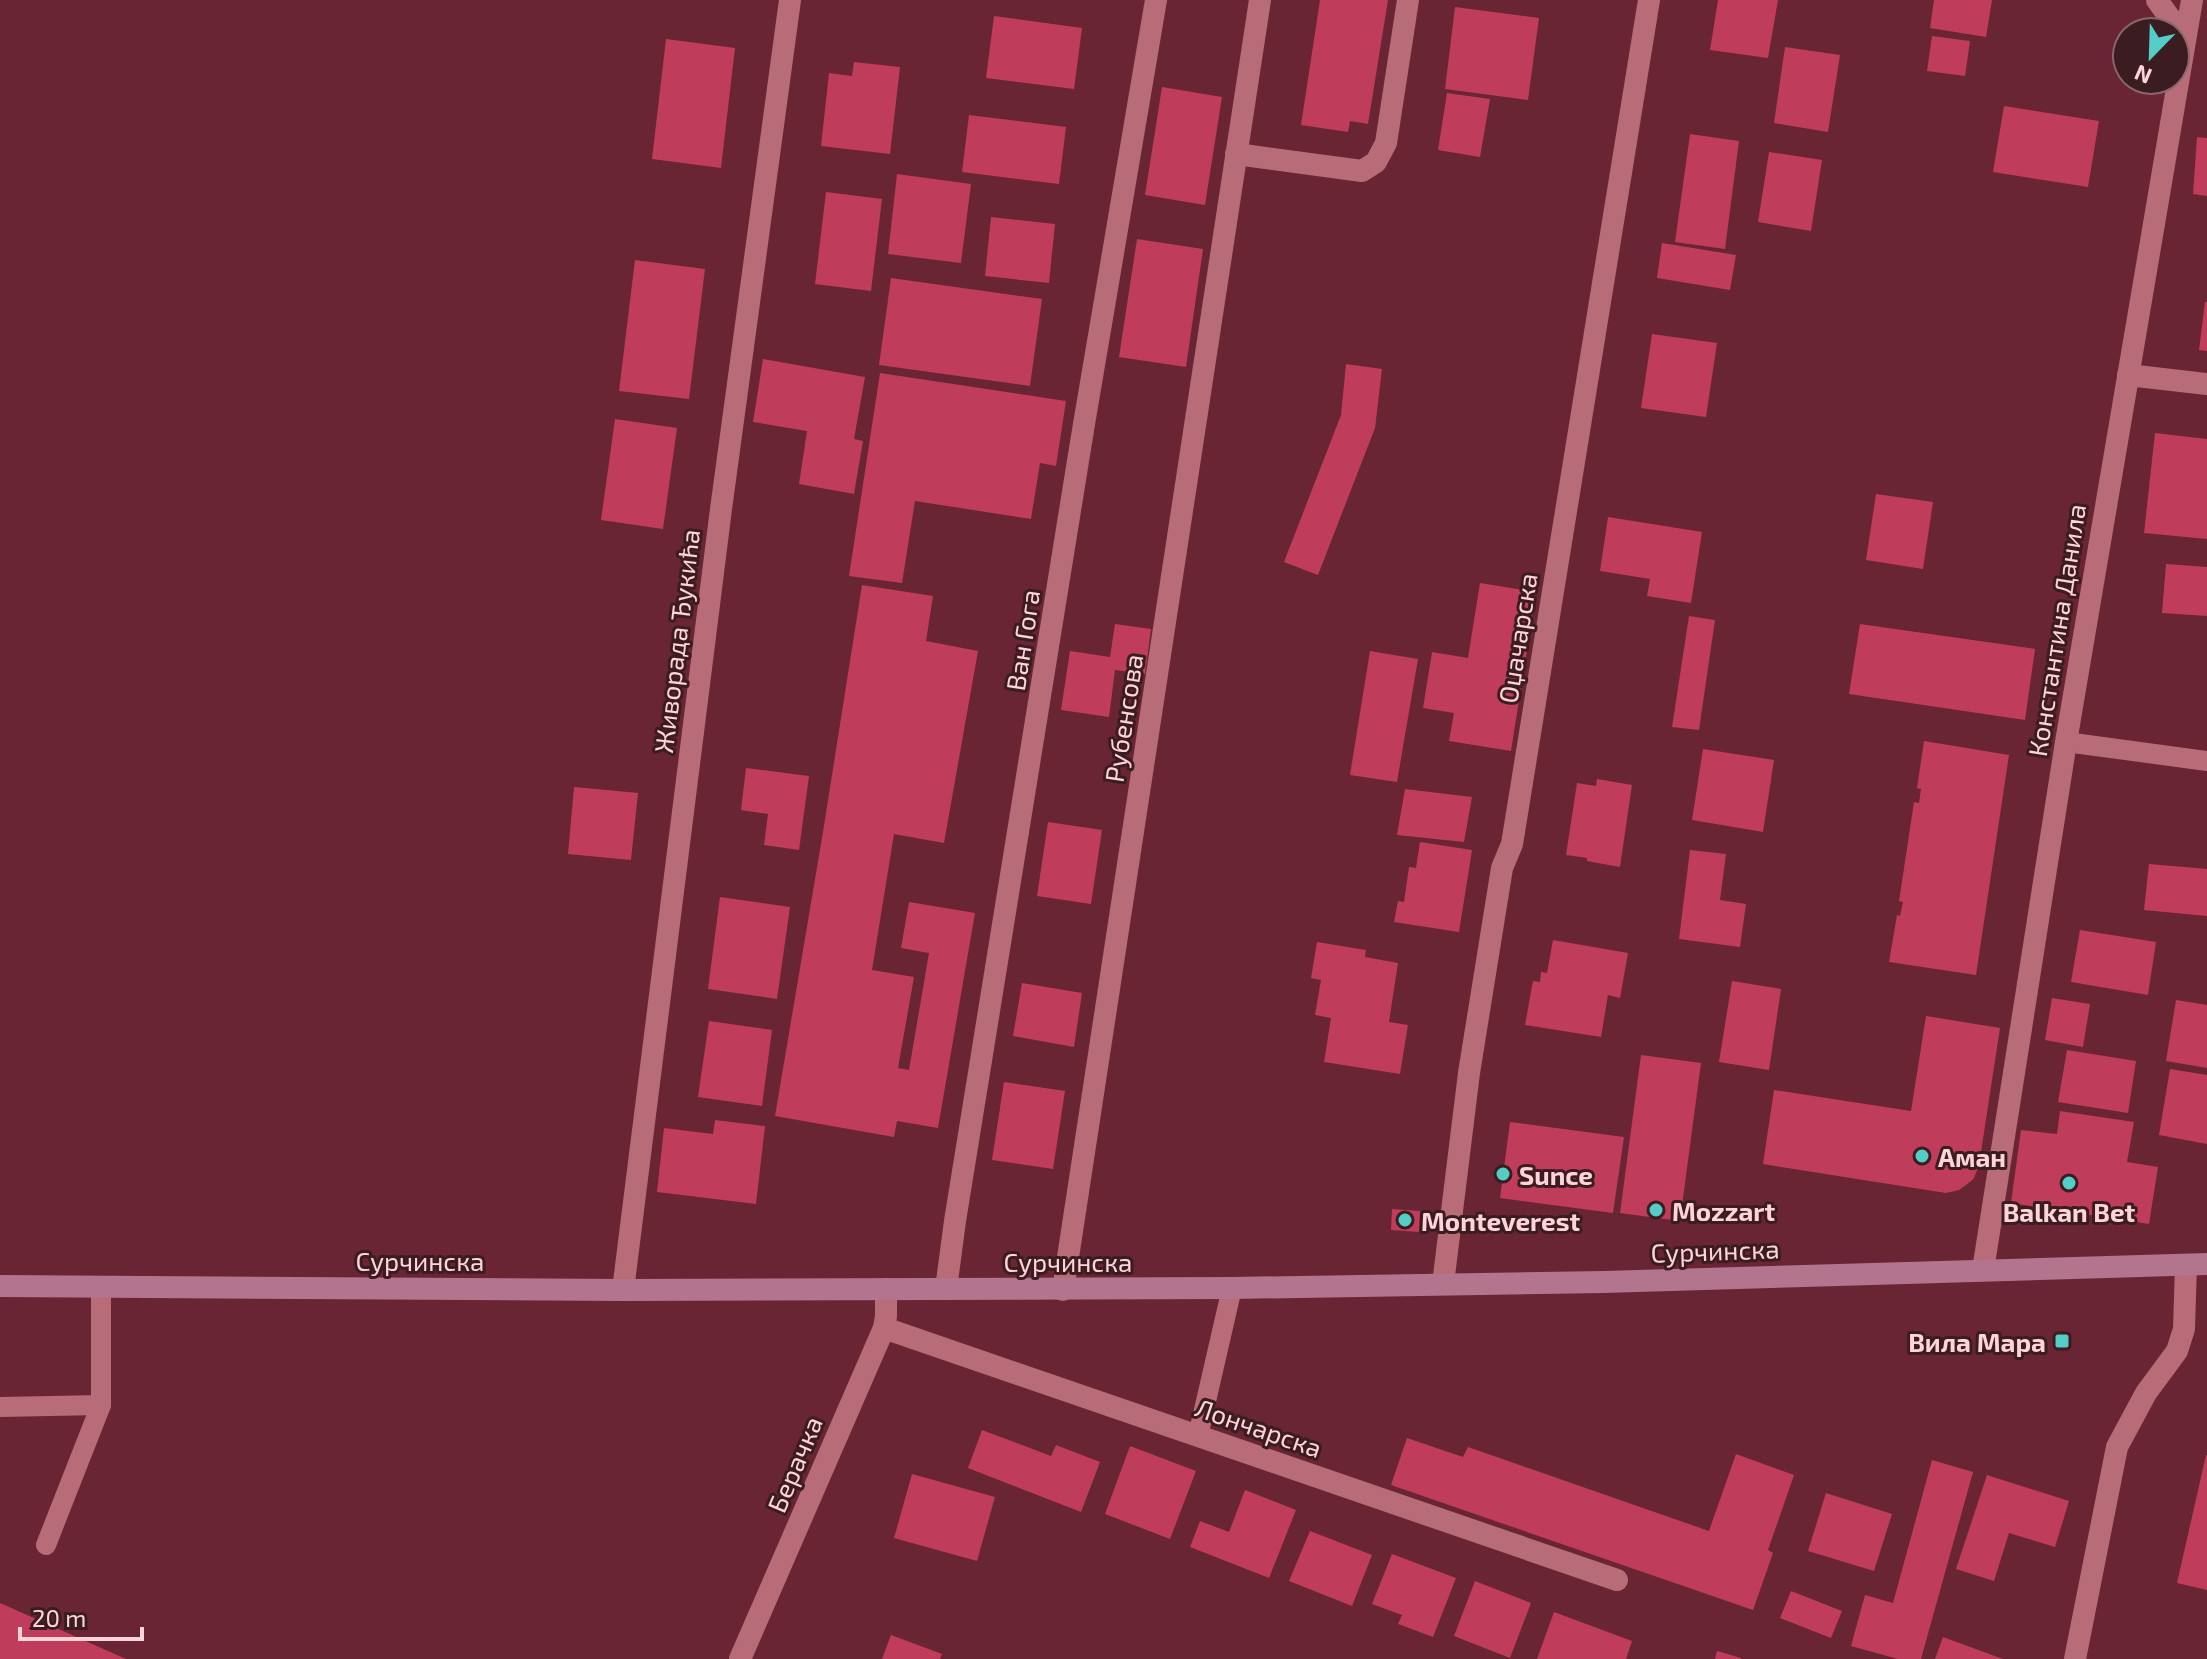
<svg xmlns="http://www.w3.org/2000/svg" width="2207" height="1659" font-family="'Exo 2',sans-serif">
  <style>
    .building { fill: #c03c5b }
    .lines { fill: none; stroke-linecap: round; stroke-linejoin: round }
    .service { stroke: #b76c77; stroke-width: 20 }
    .minor { stroke: #b76c77; stroke-width: 22 }
    .secondary { stroke: #b3748e; stroke-width: 22 }
    .poi-dot { fill: #54cdc7; stroke: #3a1c21; stroke-width: 3 }
    .labels { text-anchor: middle; dominant-baseline: central; stroke-width: 6; stroke-linejoin: round; paint-order: stroke }
    .street-label { font-size: 26px; fill: #ffd4d9; stroke: #3a1c21 }
    .poi-label { font-size: 26px; font-weight: bold; fill: #ffd4d9; stroke: #3a1c21; text-anchor: start }
  </style>
  <rect width="100%" height="100%" fill="#692533"/>
  <!-- building -->
  <g class="building">
    <path d="M1320,0H1388L1368,124L1350,121L1348,132L1301,125Z"/>
    <path d="M1718,0H1778L1768,58L1710,50Z"/>
    <path d="M1934,0H1992L1986,37L1930,28Z"/>
    <path d="M1455,7L1539,18L1528,100L1445,89Z"/>
    <path d="M994,16L1082,28L1074,89L986,78Z"/>
    <path d="M1932,36L1970,41L1965,76L1927,71Z"/>
    <path d="M666,39L735,48L721,168L652,159Z"/>
    <path d="M1785,47L1840,55L1828,132L1774,123Z"/>
    <path d="M854,62L900,67L890,154L821,146L829,73L852,76Z"/>
    <path d="M1162,87L1222,97L1205,205L1145,195Z"/>
    <path d="M1447,93L1490,99L1480,157L1438,150Z"/>
    <path d="M2004,106L2099,121L2088,187L1993,172Z"/>
    <path d="M969,115L1066,127L1059,184L962,172Z"/>
    <path d="M1690,134L1739,141L1725,249L1675,242Z"/>
    <path d="M2197,137L2207,138V196L2193,194Z"/>
    <path d="M1769,152L1822,160L1811,231L1758,222Z"/>
    <path d="M897,174L971,184L961,263L888,254Z"/>
    <path d="M826,192L882,199L871,291L815,284Z"/>
    <path d="M991,217L1055,224L1049,283L985,276Z"/>
    <path d="M1137,239L1203,249L1186,367L1119,357Z"/>
    <path d="M1662,243L1736,255L1730,290L1657,278Z"/>
    <path d="M635,260L705,269L689,399L619,391Z"/>
    <path d="M891,278L1042,299L1030,386L879,365Z"/>
    <path d="M2205,302H2207V351L2199,350Z"/>
    <path d="M1652,334L1717,343L1706,417L1641,408Z"/>
    <path d="M763,359L865,377L854,439L863,441L854,494L799,484L807,431L753,422Z"/>
    <path d="M1346,364L1382,369L1375,428L1318,575L1284,562L1341,415Z"/>
    <path d="M880,373L1066,401L1056,466L1040,463L1031,519L915,501L902,583L849,576Z"/>
    <path d="M615,419L677,428L663,529L601,520Z"/>
    <path d="M2155,433L2207,439V539L2144,533Z"/>
    <path d="M1876,494L1933,502L1923,569L1866,560Z"/>
    <path d="M1608,517L1702,532L1691,603L1647,596L1650,579L1600,571Z"/>
    <path d="M2166,564L2207,567V616L2162,613Z"/>
    <path d="M1480,583L1536,592L1511,751L1449,741L1454,713L1423,708L1432,652L1468,658Z"/>
    <path d="M862,585L933,596L926,641L978,651L944,843L894,834L872,970L914,977L898,1068L909,1070L929,953L901,948L909,902L975,913L938,1128L897,1121L894,1137L775,1116L823,832Z"/>
    <path d="M1689,616L1715,620L1699,730L1672,727Z"/>
    <path d="M1115,624L1151,629L1145,674L1115,670L1109,717L1061,710L1070,651L1110,657Z"/>
    <path d="M1860,624L2035,649L2025,720L1849,694Z"/>
    <path d="M1370,651L1418,659L1397,782L1350,775Z"/>
    <path d="M1924,741L2009,755L1976,975L1889,962L1897,915L1900,916L1903,902L1899,901L1914,802L1919,803L1921,789L1917,788Z"/>
    <path d="M1703,749L1774,760L1763,832L1692,820Z"/>
    <path d="M746,768L809,776L799,850L764,845L768,814L741,810Z"/>
    <path d="M1597,779L1632,785L1620,867L1587,861V858L1566,855L1577,783L1596,786Z"/>
    <path d="M574,787L638,793L631,860L568,854Z"/>
    <path d="M1405,789L1472,797L1464,842L1397,835Z"/>
    <path d="M1048,822L1102,830L1091,904L1037,896Z"/>
    <path d="M1420,842L1472,850L1459,932L1394,922L1398,901L1404,902L1409,867L1416,868Z"/>
    <path d="M1690,850L1726,854L1720,900L1746,904L1740,947L1679,939Z"/>
    <path d="M2149,864L2207,869V916L2144,910Z"/>
    <path d="M720,897L790,907L777,999L708,989Z"/>
    <path d="M2080,930L2156,942L2148,995L2071,982Z"/>
    <path d="M1553,940L1628,953L1620,998L1608,995L1601,1037L1525,1025L1533,981L1540,982L1541,972L1547,973Z"/>
    <path d="M1317,942L1366,950L1365,957L1398,963L1389,1022L1408,1025L1400,1074L1324,1062L1331,1018L1315,1015L1321,980L1311,978Z"/>
    <path d="M1732,981L1781,989L1769,1070L1719,1062Z"/>
    <path d="M1022,983L1082,993L1074,1047L1013,1036Z"/>
    <path d="M2052,998L2090,1004L2083,1047L2045,1040Z"/>
    <path d="M2176,1000L2207,1005V1068L2166,1061Z"/>
    <path d="M1926,1016L2000,1028L1979,1165L1974,1178L1970,1182L1959,1190L1946,1193L1763,1164L1774,1090L1911,1111Z"/>
    <path d="M709,1021L772,1030L762,1106L698,1097Z"/>
    <path d="M2067,1050L2136,1061L2128,1113L2058,1102Z"/>
    <path d="M1641,1055L1701,1063L1680,1221L1620,1213Z"/>
    <path d="M2170,1069L2207,1075V1144L2159,1135Z"/>
    <path d="M1004,1082L1065,1091L1053,1169L992,1160Z"/>
    <path d="M2060,1111L2134,1122L2127,1162L2158,1167L2149,1224L2011,1203L2021,1130L2057,1134Z"/>
    <path d="M715,1120L765,1126L756,1204L657,1192L664,1128L713,1134Z"/>
    <path d="M1510,1122L1624,1137L1613,1213L1500,1198Z"/>
    <path d="M1392,1209L1420,1211L1419,1232L1391,1230Z"/>
    <path d="M982,1430L1051,1456L1056,1445L1100,1462L1081,1512L968,1468Z"/>
    <path d="M1407,1438L1463,1457L1468,1447L1709,1531L1736,1454L1794,1475L1768,1550L1773,1553L1753,1610L1391,1485Z"/>
    <path d="M1130,1446L1196,1471L1170,1539L1105,1514Z"/>
    <path d="M2206,1455H2207V1590L2177,1583Z"/>
    <path d="M1932,1460L1973,1472L1921,1659H1898L1851,1646L1865,1595L1893,1603Z"/>
    <path d="M912,1474L995,1497L977,1561L894,1538Z"/>
    <path d="M1987,1475L2069,1501L2055,1547L2009,1533L1994,1581L1956,1569Z"/>
    <path d="M1245,1490L1296,1510L1269,1578L1190,1547L1200,1521L1229,1532Z"/>
    <path d="M1826,1493L1892,1514L1874,1571L1808,1551Z"/>
    <path d="M1310,1531L1372,1555L1352,1606L1289,1581Z"/>
    <path d="M1392,1554L1456,1578L1433,1637L1398,1624L1402,1615L1372,1604Z"/>
    <path d="M1475,1581L1531,1603L1510,1658L1454,1636Z"/>
    <path d="M1791,1591L1842,1611L1831,1638L1780,1618Z"/>
    <path d="M0,1603L126,1659H0Z"/>
    <path d="M1554,1612L1632,1641L1626,1659H1537Z"/>
    <path d="M891,1635L942,1654L940,1659H882Z"/>
    <path d="M1943,1637L2003,1659H1935Z"/>
    <path d="M1717,1651L1741,1658V1659H1715Z"/>
  </g>
  <g class="lines">
    <!-- service -->
    <g class="service">
      <path d="M2066,742L2207,761"/>
      <path d="M0,1407L101,1405"/>
      <path d="M1198,1436L1232,1288"/>
      <path d="M46,1545L101,1405V1287"/>
    </g>
    <!-- minor -->
    <g class="minor">
      <path d="M2157,0L2175,25L2185,31"/>
      <path d="M1236,154L1362,171L1376,162L1386,143L1408,0"/>
      <path d="M2128,375L2207,384"/>
      <path d="M1983,1270L2066,742L2192,0"/>
      <path d="M1443,1284L1469,1073L1502,868L1512,844L1649,0"/>
      <path d="M946,1289L955,1221L1084,424L1156,0"/>
      <path d="M623,1290L721,509L790,0"/>
      <path d="M1063,1290L1260,0"/>
      <path d="M884,1328L1617,1580"/>
      <path d="M740,1659L884,1328L886,1316V1289"/>
      <path d="M2075,1659L2117,1447L2146,1393L2177,1351L2184,1329L2186,1265"/>
    </g>
    <!-- secondary -->
    <path class="secondary" d="M0,1286L623,1290L1232,1288L1604,1282L2207,1264"/>
  </g>
  <!-- markers -->
  <g class="poi-dot">
    <circle cx="1922" cy="1156" r="8"/>
    <circle cx="1503" cy="1174" r="8"/>
    <circle cx="2069" cy="1183" r="8"/>
    <circle cx="1656" cy="1210" r="8"/>
    <circle cx="1405" cy="1220" r="8"/>
    <rect x="2054" y="1333" width="16" height="16" rx="4"/>
  </g>
  <g class="labels">
    <!-- street labels -->
    <g class="street-label">
      <text transform="translate(2056 630) rotate(-81)">Константина Данила</text>
      <text transform="translate(1517 638) rotate(-81)">Оџачарска</text>
      <text transform="translate(1022 640) rotate(-81)">Ван Гога</text>
      <text transform="translate(676 641) rotate(-83)">Живорада Ђукића</text>
      <text transform="translate(1123 718) rotate(-81)">Рубенсова</text>
      <text transform="translate(1715 1250) rotate(-2)">Сурчинска</text>
      <text x="420" y="1260">Сурчинска</text>
      <text x="1068" y="1261">Сурчинска</text>
      <text transform="translate(1259 1427) rotate(19)">Лончарска</text>
      <text transform="translate(794 1464) rotate(-67)">Берачка</text>
    </g>
    <!-- poi labels -->
    <g class="poi-label">
      <text x="1938" y="1156">Аман</text>
      <text x="1519" y="1174">Sunce</text>
      <text x="1672" y="1210">Mozzart</text>
      <text x="2069" y="1211" text-anchor="middle">Balkan Bet</text>
      <text x="1421" y="1220">Monteverest</text>
      <text x="2046" y="1341" text-anchor="end">Вила Мара</text>
    </g>
  </g>
  <!-- north arrow -->
  <g transform="translate(2151 56) rotate(203)"><circle r="38" fill="#3a1c21" stroke="#89666b" stroke-width="2"/>
  <path d="M0-6L14 30L0 20L-14 30Z" fill="#54cdc7"/>
  <text y="-12" font-size="22" font-weight="bold" text-anchor="middle" fill="#ffd4d9">N</text>
  </g>
  <!-- scale -->
  <path d="M20 1627v12h122v-12" fill="none" stroke="#ffd4d9" stroke-width="4"/>
  <text x="32" y="1627" font-size="24" fill="#ffd4d9" stroke="#3a1c21" stroke-width="6" paint-order="stroke">20 m</text>
</svg>
